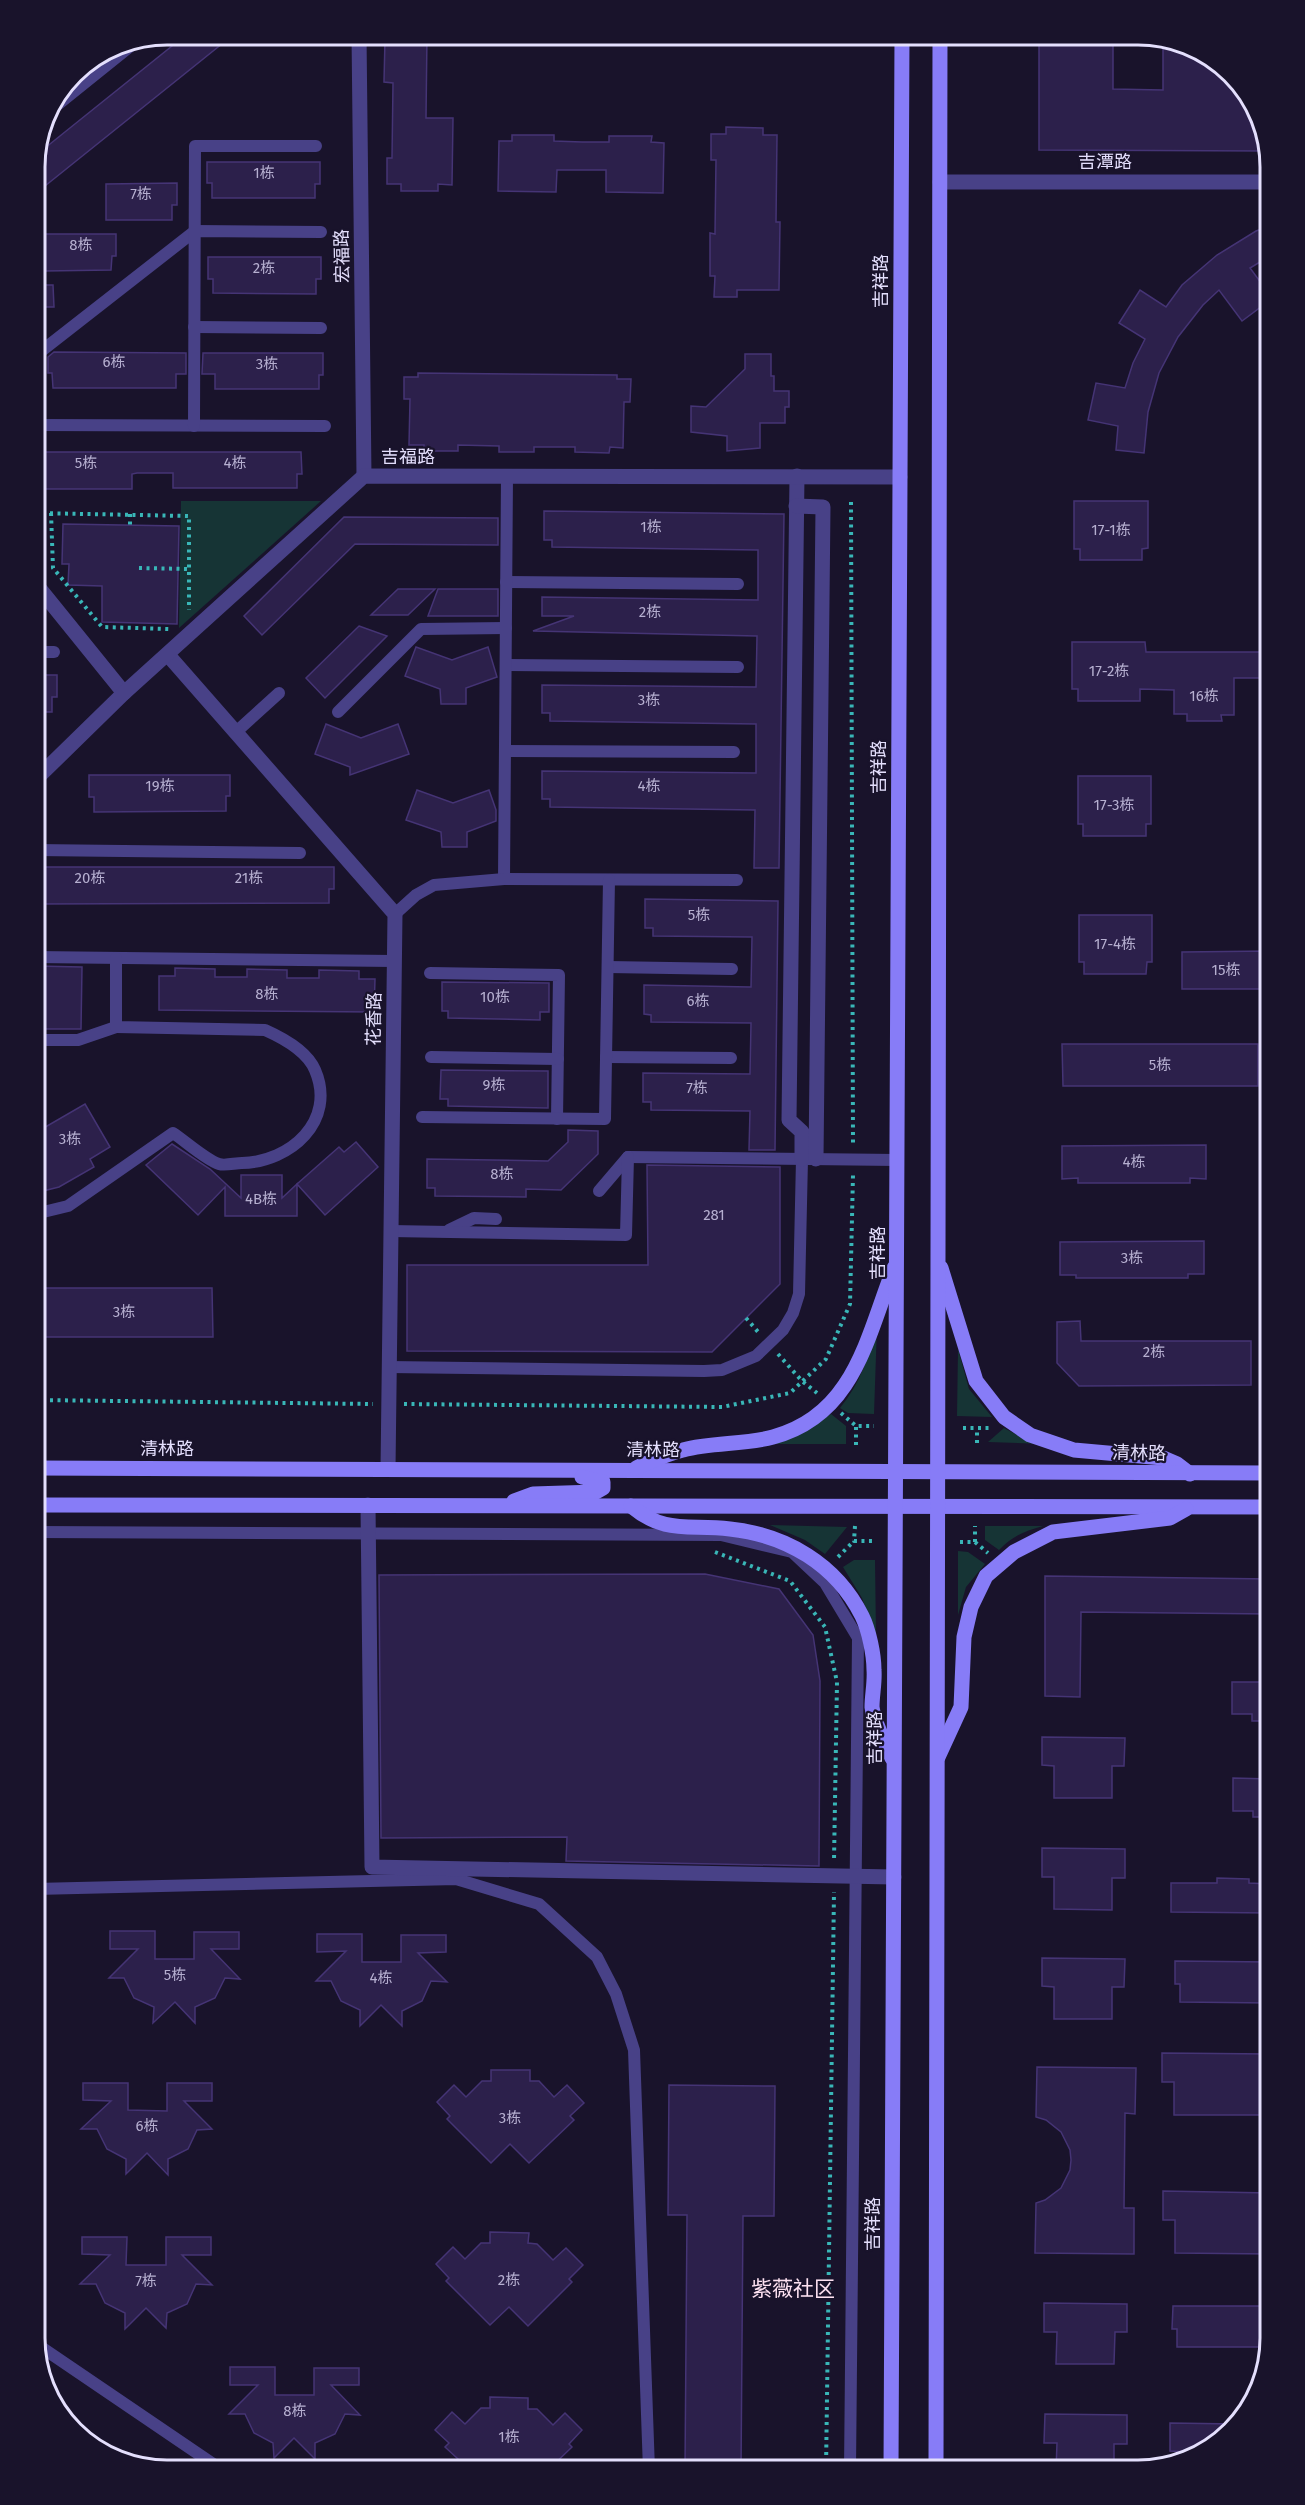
<svg xmlns="http://www.w3.org/2000/svg" width="1305" height="2505" font-family="'Fira Sans','Noto Sans SC',sans-serif">
  <style>
    .green { fill: #163435 }
    .building { fill: #2c204b; stroke: #453475; stroke-width: 1.5 }
    .lines { fill: none; stroke-linecap: round; stroke-linejoin: round }
    .path { stroke: #39b6b7; stroke-width: 4; stroke-dasharray: 3 4.5; stroke-linecap: butt }
    .lane { stroke: #484187; stroke-width: 12 }
    .street { stroke: #484187; stroke-width: 15 }
    .secondary { stroke: #877cf7; stroke-width: 15 }
    .labels { text-anchor: middle; dominant-baseline: central; stroke-width: 4.5; stroke-linejoin: round; paint-order: stroke }
    .number-label { font-size: 15px; fill: #b6afd0 }
    .street-label { font-size: 18px; fill: #e4dffd; stroke: #19132b }
    .quarter-label { font-size: 21px; fill: #fde1f1; stroke: #19132b }
    .rim { fill: none; stroke: #e4dffd; stroke-width: 3 }
  </style>
  <rect width="100%" height="100%" fill="#19132b"/>
  <!-- green -->
  <g class="green">
    <path d="M181,501H321L179,628Z"/>
    <path d="M877,1326L874,1414L848,1413L840,1408C860,1384 869,1356 877,1326Z"/>
    <path d="M958,1349L969,1389L992,1417L957,1416Z"/>
    <path d="M831,1414L846,1426V1444H764L805,1431Z"/>
    <path d="M1004,1428L1021,1437L1047,1444L988,1442Z"/>
    <path d="M770,1525L847,1527L825,1554L805,1540Z"/>
    <path d="M985,1526H1043C1025,1531 1012,1536 999,1550L985,1540Z"/>
    <path d="M958,1551L968,1552L985,1564L966,1587L958,1615Z"/>
    <path d="M854,1560H875L876,1635L862,1598L843,1567Z"/>
  </g>
  <!-- building -->
  <g class="building">
    <path d="M187,34L233,35L35,194V156Z"/>
    <path d="M393,35H427L426,118H453L452,185L438,184V191H401V184H387V158H392L393,83L384,82L385,39H393Z"/>
    <path d="M1039,35H1113V89L1163,90V40L1212,57L1260,116L1267,151L1039,150Z"/>
    <path d="M726,127L763,128V135H777L776,222H780L779,290H737V297H714L715,276H710V233L715,234L716,160H711V134H726Z"/>
    <path d="M512,135H554V141L582,142H609V136H652L651,142L664,143L663,193L606,192V170H557L556,192L498,191L499,141H512Z"/>
    <path d="M207,162H320V184H315V198H212V183H207Z"/>
    <path d="M177,183V205H172V220H106V184Z"/>
    <path d="M1270,226V256L1250,268L1270,295V300L1242,321L1219,290L1203,305L1178,337L1159,373L1148,412L1144,453L1116,450L1118,426L1088,420L1096,383L1125,388L1133,363L1145,339L1119,323L1140,290L1166,307L1182,285L1217,255L1256,231Z"/>
    <path d="M45,234H116V256H112L111,270L45,271Z"/>
    <path d="M208,257H321V279H316V294L213,293V279H208Z"/>
    <path d="M35,285H53L54,307H35Z"/>
    <path d="M54,352L186,353V374H176V388H53L52,373H48V357Z"/>
    <path d="M203,353H323V375H319V389H215V374H202Z"/>
    <path d="M745,354H771V376H774V391H789V407H785V423H760V448L727,451V436L691,432V406L706,407L745,369Z"/>
    <path d="M418,373L617,375V379H631L630,402H624L623,448L610,447L609,453L575,452V447H534V452H499V446L458,445V451H424V445H409L410,399H404V377H418Z"/>
    <path d="M35,452H301L302,474H297V488H173V473H137L132,474V489H35Z"/>
    <path d="M1074,501H1148V548L1142,549V560H1080V549H1074Z"/>
    <path d="M544,511L784,514L779,868H754L755,810L550,807V799H542V771L756,773V724L550,721V713H542V685L756,687L757,636L533,631L574,616H542V597L758,600V550L552,547V540H544Z"/>
    <path d="M344,517L498,518V545L355,544L262,635L244,616Z"/>
    <path d="M63,524L179,526L177,624L102,622V586L68,585L69,564H62Z"/>
    <path d="M398,589H435L408,615H371Z"/>
    <path d="M438,589H498V616H428Z"/>
    <path d="M359,626L387,636L325,698L306,678Z"/>
    <path d="M1072,642H1145L1146,652H1270V678H1234V715H1221L1222,721H1187V714H1174V690L1140,689V701H1078V689H1072Z"/>
    <path d="M416,647L452,660L488,647L497,677L466,688V704H441L440,689L405,676Z"/>
    <path d="M35,675H57V697H52V712H35Z"/>
    <path d="M326,724L361,738L398,724L409,754L350,775V767L315,754Z"/>
    <path d="M89,775H230V796H226V811L94,812V797H89Z"/>
    <path d="M1078,776H1151V824H1146V836H1083V824H1078Z"/>
    <path d="M417,790L453,803L489,790L496,810V821L467,832V847H442L441,832L406,820Z"/>
    <path d="M35,867H334V889H329V903L36,904Z"/>
    <path d="M645,899L778,901L775,1150H749L750,1111L651,1110V1102H643V1073L750,1074L751,1023L651,1022V1015L644,1014V985L751,987L752,937L653,936V928H645Z"/>
    <path d="M1079,915H1152V962H1147L1146,974H1084V962H1079Z"/>
    <path d="M1270,951V989H1182V952Z"/>
    <path d="M35,966L82,967L81,1029H35Z"/>
    <path d="M175,968L215,969V977H247V969L287,970V978H319V970L359,971V979H375L374,1012L159,1010V976H175Z"/>
    <path d="M442,982L549,983V1012H540V1020L448,1018V1011H442Z"/>
    <path d="M1062,1044H1258V1086H1063Z"/>
    <path d="M441,1070L548,1071V1108L448,1106V1099H440Z"/>
    <path d="M85,1104L110,1147L90,1159L94,1167L59,1187L35,1193V1133Z"/>
    <path d="M568,1130L598,1131V1154L561,1190L526,1189V1197L435,1196V1188H427V1159L548,1161L568,1142Z"/>
    <path d="M356,1142L378,1167L325,1215L297,1184L339,1147L344,1152Z"/>
    <path d="M172,1144L210,1169L241,1198V1175H282V1198L297,1184V1216H225V1187L198,1215L146,1165Z"/>
    <path d="M1206,1145V1179L1190,1178V1183H1078V1178L1062,1179V1146Z"/>
    <path d="M647,1165L780,1167V1284L712,1352L407,1351V1265H648Z"/>
    <path d="M1204,1241V1274H1188V1278H1076V1275H1060V1242Z"/>
    <path d="M35,1288H212L213,1337H35Z"/>
    <path d="M1080,1321L1081,1341H1251V1385L1079,1386L1057,1363V1322Z"/>
    <path d="M705,1574L779,1589L813,1635L820,1681L819,1866L566,1861L567,1837L381,1838L379,1575Z"/>
    <path d="M1045,1576L1270,1579V1614L1081,1612L1080,1697L1045,1696Z"/>
    <path d="M1232,1682H1270V1721H1252V1714H1232Z"/>
    <path d="M1042,1737L1125,1738L1124,1766H1112V1798H1054V1766L1042,1765Z"/>
    <path d="M1233,1778L1270,1779V1817H1253V1811H1233Z"/>
    <path d="M1042,1848L1125,1849V1878H1112V1910L1054,1909V1877H1042Z"/>
    <path d="M1217,1878L1249,1879V1883L1270,1884V1913L1171,1912V1883H1217Z"/>
    <path d="M110,1931H155V1959H194V1932H239V1949H211L240,1979L225,1978L215,1998L195,2007V2023L175,2002L153,2023L154,2007L134,1998L124,1978H109L138,1949H110Z"/>
    <path d="M317,1934H362V1962H401V1935H446V1952L418,1953L447,1982L431,1981L422,2001L402,2011V2026L381,2005L360,2026V2010L341,2001L331,1981H316L346,1951L317,1952Z"/>
    <path d="M1042,1958L1125,1959L1124,1987H1112V2019H1054V1987L1042,1986Z"/>
    <path d="M1175,1961L1270,1962V2003L1180,2002V1984H1175Z"/>
    <path d="M1162,2053L1270,2054V2115H1174V2082H1162Z"/>
    <path d="M1037,2067L1136,2068L1135,2114L1125,2113L1124,2208H1134V2254L1035,2253L1036,2203L1045,2200L1061,2188L1070,2170L1071,2160L1070,2150L1061,2132L1046,2120L1036,2117Z"/>
    <path d="M491,2070H530V2081H539L554,2097L567,2085L584,2103L570,2116L574,2120L529,2163L510,2144L491,2163L447,2119L450,2116L437,2102L454,2085L466,2097L482,2081H491Z"/>
    <path d="M83,2083H128V2110L167,2111V2083H212V2101H184L212,2129L197,2130L188,2149L168,2159V2175L147,2153L126,2174V2159L107,2149L97,2129H81L111,2101L83,2100Z"/>
    <path d="M669,2085L775,2086L774,2216H743L741,2470H685L687,2215H668Z"/>
    <path d="M1163,2191L1270,2193V2254L1175,2253V2220H1163Z"/>
    <path d="M490,2232L529,2233L528,2243L537,2244L553,2260L566,2248L583,2265L569,2279L572,2282L528,2326L509,2307L490,2325L446,2281L449,2278L436,2264L453,2247L465,2259L481,2243H490Z"/>
    <path d="M82,2237H127L126,2265H166V2237H211V2255H182L212,2285L196,2284L187,2304L167,2313L166,2328L146,2308L125,2329V2313L105,2303L96,2284H80L110,2255L82,2254Z"/>
    <path d="M1044,2303L1127,2304V2332H1115L1114,2364H1056L1057,2332H1044Z"/>
    <path d="M1173,2306H1270L1268,2347H1177V2329H1172Z"/>
    <path d="M230,2367H275V2395H314V2368H359V2385H331L360,2415L345,2414L335,2434L315,2443V2459L294,2438L274,2458L273,2443L254,2433L245,2414H229L258,2385H230Z"/>
    <path d="M490,2397L528,2398V2409H537L553,2425L565,2413L582,2430L569,2444L572,2447L548,2470H470L445,2447L449,2443L435,2430L452,2412L465,2424L481,2408H490Z"/>
    <path d="M1045,2414L1127,2415V2444H1114V2470H1056L1057,2443H1044Z"/>
    <path d="M1170,2423L1234,2424L1187,2461V2452L1170,2451Z"/>
  </g>
  <g class="lines">
    <!-- path -->
    <g class="path">
      <path d="M851,502L853,1143"/>
      <path d="M35,513L189,516V610"/>
      <path d="M51,513L53,568L102,627L169,629"/>
      <path d="M130,514V525"/>
      <path d="M139,568L189,569"/>
      <path d="M746,1318L759,1333"/>
      <path d="M778,1354L802,1381L817,1393"/>
      <path d="M35,1400L373,1404"/>
      <path d="M404,1404L722,1407L790,1393L826,1359L850,1304L853,1175"/>
      <path d="M841,1413L856,1426H874"/>
      <path d="M963,1428H991"/>
      <path d="M977,1443V1428"/>
      <path d="M856,1445V1426"/>
      <path d="M855,1526L854,1541H874"/>
      <path d="M960,1542H975V1526"/>
      <path d="M975,1542L988,1553"/>
      <path d="M715,1552L790,1581L825,1627L837,1682L834,1861"/>
      <path d="M838,1557L854,1541"/>
      <path d="M826,2470L834,1892"/>
    </g>
    <!-- lane -->
    <g class="lane">
      <path d="M46,114L138,40"/>
      <path d="M194,327L321,328"/>
      <path d="M35,356L195,231L321,232"/>
      <path d="M35,425L325,426"/>
      <path d="M194,426L195,146H316"/>
      <path d="M506,582L738,584"/>
      <path d="M35,652H54"/>
      <path d="M506,665L738,667"/>
      <path d="M338,712L421,629L506,628"/>
      <path d="M236,732L279,693"/>
      <path d="M505,751L734,752"/>
      <path d="M35,850L300,853"/>
      <path d="M504,879L507,476"/>
      <path d="M395,914L416,895L434,885L504,879L737,880"/>
      <path d="M35,957L394,961"/>
      <path d="M608,967L732,969"/>
      <path d="M430,973L559,975L557,1119"/>
      <path d="M35,1040H78L116,1027"/>
      <path d="M431,1057L558,1059"/>
      <path d="M606,1057L731,1058"/>
      <path d="M422,1117L605,1119L609,880"/>
      <path d="M628,1157L897,1160"/>
      <path d="M599,1191L628,1157"/>
      <path d="M35,1214L68,1206L173,1133C184,1140 206,1160 219,1164C225,1166 235,1163 242,1163C290,1162 337,1121 315,1070C307,1051 283,1038 265,1030L116,1027V958"/>
      <path d="M449,1230L474,1218L496,1219"/>
      <path d="M390,1231L626,1235L628,1157"/>
      <path d="M388,1367L704,1371L722,1370L756,1356L783,1330L793,1313L799,1294L802,1159"/>
      <path d="M35,1532L721,1535L792,1552L825,1583L858,1638L850,2470"/>
      <path d="M35,1889L456,1879L539,1904L597,1957L616,1994L634,2050L649,2470"/>
      <path d="M35,2148L38,2345"/>
      <path d="M36,2346L38,2345L222,2470"/>
    </g>
    <!-- street -->
    <g class="street">
      <path d="M359,35L364,476"/>
      <path d="M940,182H1270"/>
      <path d="M797,476L789,1120L802,1132V1159"/>
      <path d="M796,506L823,507L816,1159"/>
      <path d="M35,583L124,693"/>
      <path d="M168,655L395,914L388,1469"/>
      <path d="M35,780L124,693L364,476L900,477"/>
      <path d="M368,1505L372,1867L894,1877"/>
    </g>
    <!-- secondary -->
    <g class="secondary">
      <path d="M941,1268L976,1381L1004,1417L1030,1435L1074,1450L1163,1458L1177,1464L1190,1474"/>
      <path d="M35,1468L1270,1473"/>
      <path d="M636,1468C652,1461 666,1454 683,1450C712,1442 744,1445 773,1437C855,1415 867,1336 894,1268"/>
      <path d="M514,1501L533,1494L596,1492L603,1488V1482L582,1477"/>
      <path d="M35,1505L1270,1507"/>
      <path d="M631,1506C666,1535 688,1524 730,1529C786,1535 836,1564 862,1616C869,1630 874,1655 874,1670C875,1682 872,1695 872,1707C874,1723 885,1743 892,1758"/>
      <path d="M938,1757L961,1707L964,1637L971,1607L986,1576L1014,1552L1053,1532L1170,1518L1186,1509"/>
      <path d="M891,2470L902,35"/>
      <path d="M936,2470L940,35"/>
    </g>
  </g>
  <g class="labels">
    <!-- number labels -->
    <g class="number-label">
      <text x="264" y="173">1栋</text>
      <text x="141" y="194">7栋</text>
      <text x="81" y="245">8栋</text>
      <text x="264" y="268">2栋</text>
      <text x="114" y="362">6栋</text>
      <text x="267" y="364">3栋</text>
      <text x="86" y="463">5栋</text>
      <text x="235" y="463">4栋</text>
      <text x="651" y="527">1栋</text>
      <text x="1111" y="530">17-1栋</text>
      <text x="650" y="612">2栋</text>
      <text x="1109" y="671">17-2栋</text>
      <text x="1204" y="696">16栋</text>
      <text x="649" y="700">3栋</text>
      <text x="160" y="786">19栋</text>
      <text x="649" y="786">4栋</text>
      <text x="1114" y="805">17-3栋</text>
      <text x="90" y="878">20栋</text>
      <text x="249" y="878">21栋</text>
      <text x="699" y="915">5栋</text>
      <text x="1115" y="944">17-4栋</text>
      <text x="1226" y="970">15栋</text>
      <text x="267" y="994">8栋</text>
      <text x="495" y="997">10栋</text>
      <text x="698" y="1001">6栋</text>
      <text x="1160" y="1065">5栋</text>
      <text x="494" y="1085">9栋</text>
      <text x="697" y="1088">7栋</text>
      <text x="70" y="1139">3栋</text>
      <text x="1134" y="1162">4栋</text>
      <text x="502" y="1174">8栋</text>
      <text x="261" y="1199">4B栋</text>
      <text x="714" y="1215">281</text>
      <text x="1132" y="1258">3栋</text>
      <text x="124" y="1312">3栋</text>
      <text x="1154" y="1352">2栋</text>
      <text x="175" y="1975">5栋</text>
      <text x="381" y="1978">4栋</text>
      <text x="510" y="2118">3栋</text>
      <text x="147" y="2126">6栋</text>
      <text x="509" y="2280">2栋</text>
      <text x="146" y="2281">7栋</text>
      <text x="295" y="2411">8栋</text>
      <text x="509" y="2437">1栋</text>
    </g>
    <!-- street labels -->
    <g class="street-label">
      <text x="1105" y="162">吉潭路</text>
      <text transform="translate(342 256) rotate(-91)">宏福路</text>
      <text transform="translate(881 281) rotate(-90)">吉祥路</text>
      <text x="408" y="457">吉福路</text>
      <text transform="translate(879 767) rotate(-90)">吉祥路</text>
      <text transform="translate(374 1019) rotate(-89)">花香路</text>
      <text transform="translate(878 1253) rotate(-90)">吉祥路</text>
      <text x="167" y="1449">清林路</text>
      <text x="653" y="1450">清林路</text>
      <text transform="translate(1139 1453) rotate(1)">清林路</text>
      <text transform="translate(875 1738) rotate(-90)">吉祥路</text>
      <text transform="translate(873 2224) rotate(-90)">吉祥路</text>
    </g>
    <!-- quarter labels -->
    <g class="quarter-label">
      <text x="793" y="2289">紫薇社区</text>
    </g>
  </g>
  <!-- crop -->
  <path d="M0 0H1305V2505H0ZM167 45H1138A122 122 0 0 1 1260 167V2338A122 122 0 0 1 1138 2460H167A122 122 0 0 1 45 2338V167A122 122 0 0 1 167 45Z" fill="#19132b" fill-rule="evenodd"/>
  <path class="rim" d="M167 45H1138A122 122 0 0 1 1260 167V2338A122 122 0 0 1 1138 2460H167A122 122 0 0 1 45 2338V167A122 122 0 0 1 167 45Z"/>
</svg>
